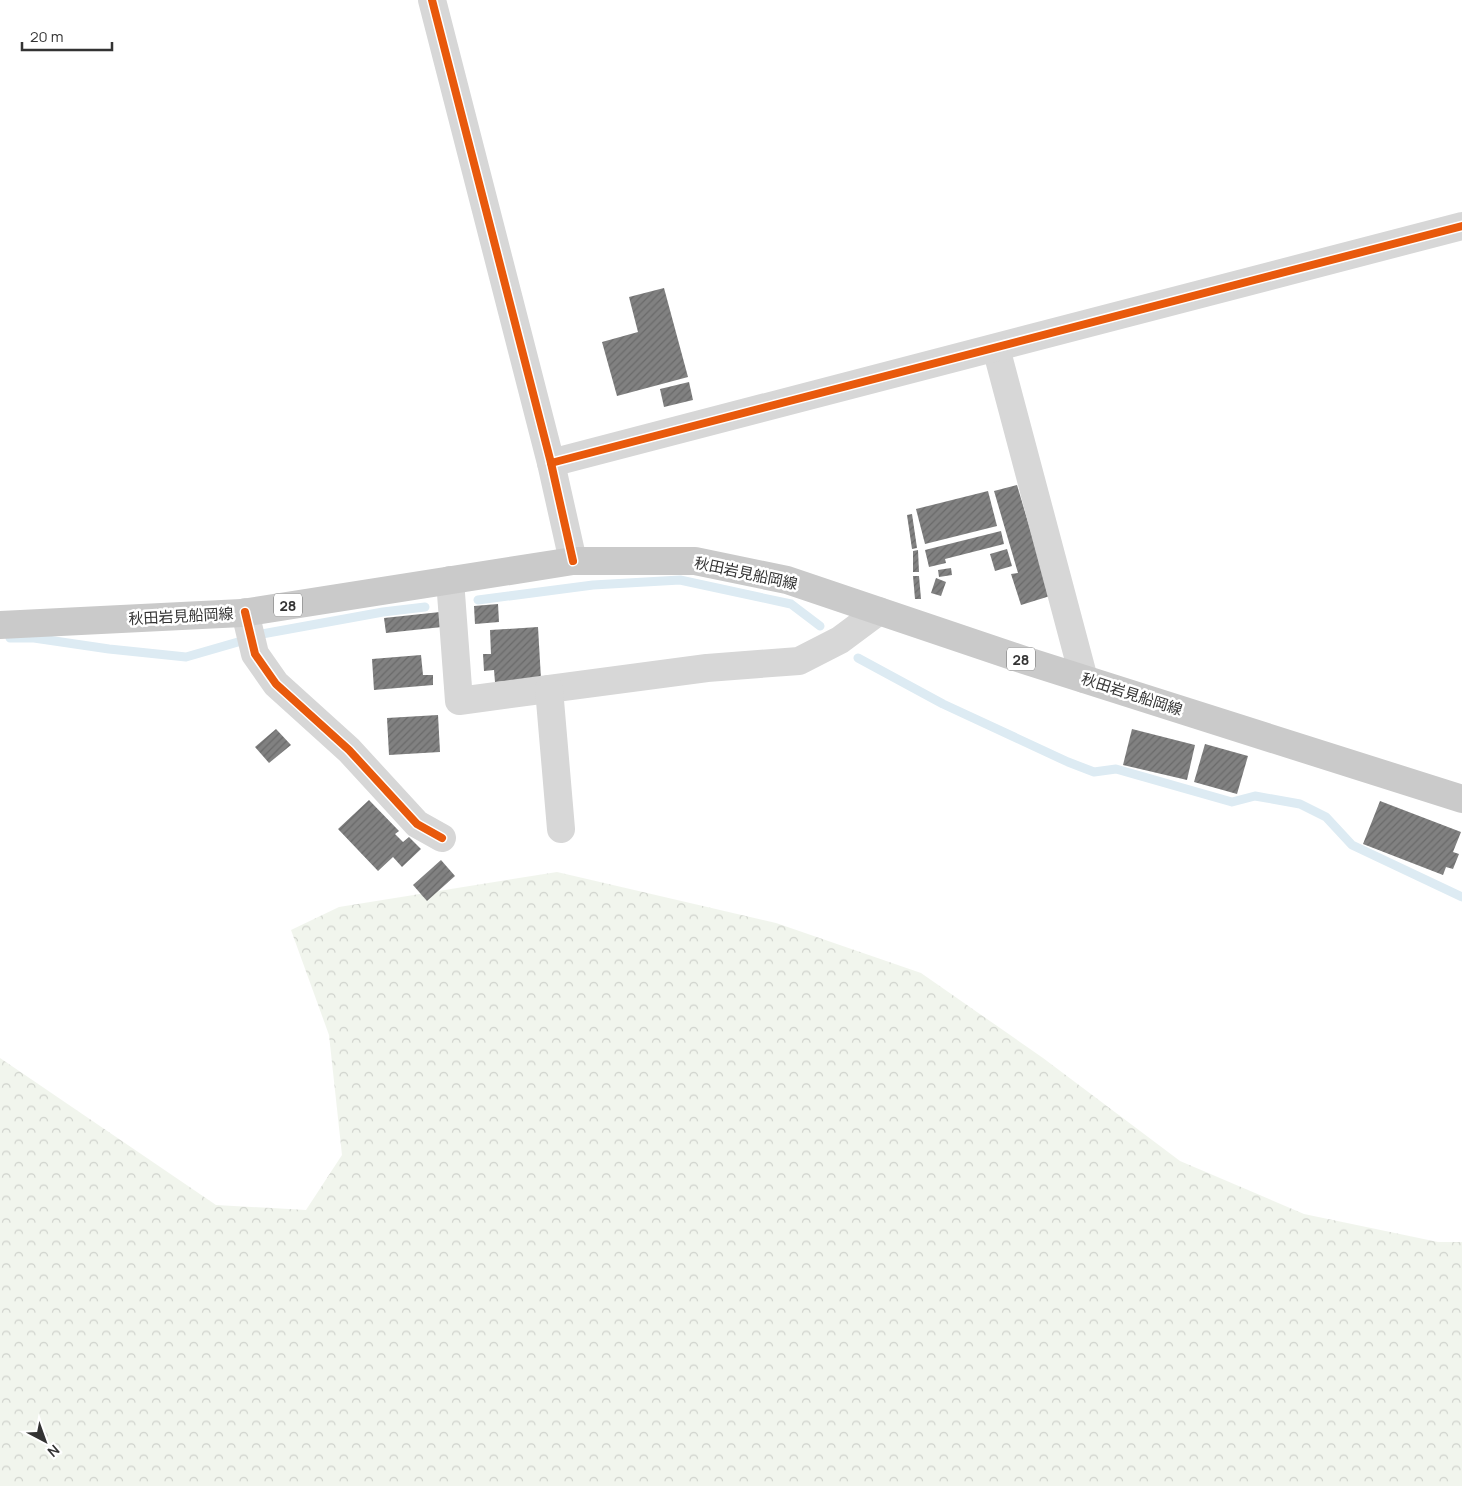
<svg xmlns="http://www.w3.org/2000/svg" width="1462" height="1486" font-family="Manrope,'Noto Sans JP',sans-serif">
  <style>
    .forest { fill: url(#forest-crowns) }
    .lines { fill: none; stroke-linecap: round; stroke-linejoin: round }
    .stream { stroke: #ddebf3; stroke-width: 9 }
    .building { fill: url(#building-hatch) }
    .minor { stroke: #d7d7d7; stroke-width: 28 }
    .primary { stroke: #cacaca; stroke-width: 28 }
    .cycleway-casing { stroke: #fff; stroke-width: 11 }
    .cycleway { stroke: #e8590c; stroke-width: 8 }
    .labels { text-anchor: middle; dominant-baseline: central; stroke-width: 5; stroke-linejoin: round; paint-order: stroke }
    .shield { fill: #fff; stroke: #707070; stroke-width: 1 }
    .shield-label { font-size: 14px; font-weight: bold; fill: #333 }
    .street-label { font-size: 15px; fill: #333; stroke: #fff }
  </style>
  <defs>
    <pattern id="forest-crowns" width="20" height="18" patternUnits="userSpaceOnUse" patternTransform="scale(1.25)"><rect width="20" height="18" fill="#f1f5ed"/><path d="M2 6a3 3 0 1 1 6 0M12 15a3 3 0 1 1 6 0" fill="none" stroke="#cfd2cc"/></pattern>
    <pattern id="building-hatch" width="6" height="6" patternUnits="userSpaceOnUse" patternTransform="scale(1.25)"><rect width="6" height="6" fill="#818181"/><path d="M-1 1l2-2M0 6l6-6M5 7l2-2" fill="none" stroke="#6a6a6a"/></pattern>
  </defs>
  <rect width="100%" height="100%" fill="#fff"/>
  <!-- forest -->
  <path class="forest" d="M557,872L776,923L921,973L1043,1058L1180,1161L1304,1214L1438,1242H1462V1486H0V1058L216,1205L306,1210L342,1155L329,1035L291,930L339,907Z"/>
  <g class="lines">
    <!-- stream -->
    <g class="stream">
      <path d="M478,600L593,585L680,580L791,604L820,626"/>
      <path d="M262,634L383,612L425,607"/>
      <path d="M10,638H34L109,649L186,657L238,642"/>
      <path d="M858,658L943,704L1068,762L1094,772L1116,769L1232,802L1255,796L1300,804L1326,817L1352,845L1462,897"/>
    </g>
  </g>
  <!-- building -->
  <g class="building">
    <path d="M664,288L688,377L617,396L602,342L638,332L629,297Z"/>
    <path d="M689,382L693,400L664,407L660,389Z"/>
    <path d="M1017,485L1050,596L1021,605L1011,574L1018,573L994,491Z"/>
    <path d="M988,491L997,526L925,544L916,509Z"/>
    <path d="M912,514L917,548L912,549L907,515Z"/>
    <path d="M1001,531L1004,544L945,559L946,563L929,567L925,550Z"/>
    <path d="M1007,549L1012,566L995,571L990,554Z"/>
    <path d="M918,550L919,572H913V551Z"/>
    <path d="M951,568L952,575L939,577L938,570Z"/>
    <path d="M913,576H919L921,599H915Z"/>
    <path d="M936,578L946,582L941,596L931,593Z"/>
    <path d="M498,604L499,622L475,624L474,606Z"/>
    <path d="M440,612L442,627L386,633L384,618Z"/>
    <path d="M538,627L541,679L495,682L494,670L484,671L483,654H491L490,630Z"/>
    <path d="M421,655L423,675H433V685L374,690L372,659Z"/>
    <path d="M438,715L440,752L389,755L387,718Z"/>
    <path d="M276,729L291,745L269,763L255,747Z"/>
    <path d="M1132,729L1195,745L1187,780L1123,765Z"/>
    <path d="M1205,744L1248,756L1237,794L1194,782Z"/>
    <path d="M369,800L399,831L395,834L403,842L409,837L421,849L402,867L393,857L378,871L338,829Z"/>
    <path d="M1380,801L1461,832L1453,852L1459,854L1453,869L1446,867L1443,875L1363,844Z"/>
    <path d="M441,860L455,876L427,901L413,885Z"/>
  </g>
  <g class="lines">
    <!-- minor -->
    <g class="minor">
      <path d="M432,0L551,463L573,561"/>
      <path d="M996,348L1084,679"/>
      <path d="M551,463L1462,226"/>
      <path d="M450,580L459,701L707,668L799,661L840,640L879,611"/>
      <path d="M245,612L255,654L276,684L349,750L417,824L442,838"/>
      <path d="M549,689L561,829"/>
    </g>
    <!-- primary -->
    <path class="primary" d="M0,625L242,613L573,561H695L787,580L1024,660L1462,799"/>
    <defs>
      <g id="cycleway">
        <path d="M432,0L551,463L573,561"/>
        <path d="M551,463L1462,226"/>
        <path d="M245,612L255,654L276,684L349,750L417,824L442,838"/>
      </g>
    </defs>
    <!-- cycleway casing -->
    <use href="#cycleway" class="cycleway-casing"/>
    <!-- cycleway -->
    <use href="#cycleway" class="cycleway"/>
  </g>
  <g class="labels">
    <!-- shield labels -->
    <g class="shield">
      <rect x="274" y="593.5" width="28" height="23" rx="4"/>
      <rect x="1007" y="647.5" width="28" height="23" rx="4"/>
    </g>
    <g class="shield-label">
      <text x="288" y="605">28</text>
      <text x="1021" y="659">28</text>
    </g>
    <!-- street labels -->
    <g class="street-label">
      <text transform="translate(746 573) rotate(12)">秋田岩見船岡線</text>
      <text transform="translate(181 616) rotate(-3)">秋田岩見船岡線</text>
      <text transform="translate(1132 694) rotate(18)">秋田岩見船岡線</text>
    </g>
  </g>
  <!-- north arrow -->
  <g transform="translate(45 1441) rotate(139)" stroke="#ffffff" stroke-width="4" paint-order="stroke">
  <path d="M0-4L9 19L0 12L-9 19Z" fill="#333333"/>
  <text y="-8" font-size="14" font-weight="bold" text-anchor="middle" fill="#333333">N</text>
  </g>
  <!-- scale -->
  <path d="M22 42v8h90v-8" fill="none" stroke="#333333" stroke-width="2.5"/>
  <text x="30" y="42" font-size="15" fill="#333333" stroke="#ffffff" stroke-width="4" paint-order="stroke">20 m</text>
</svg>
